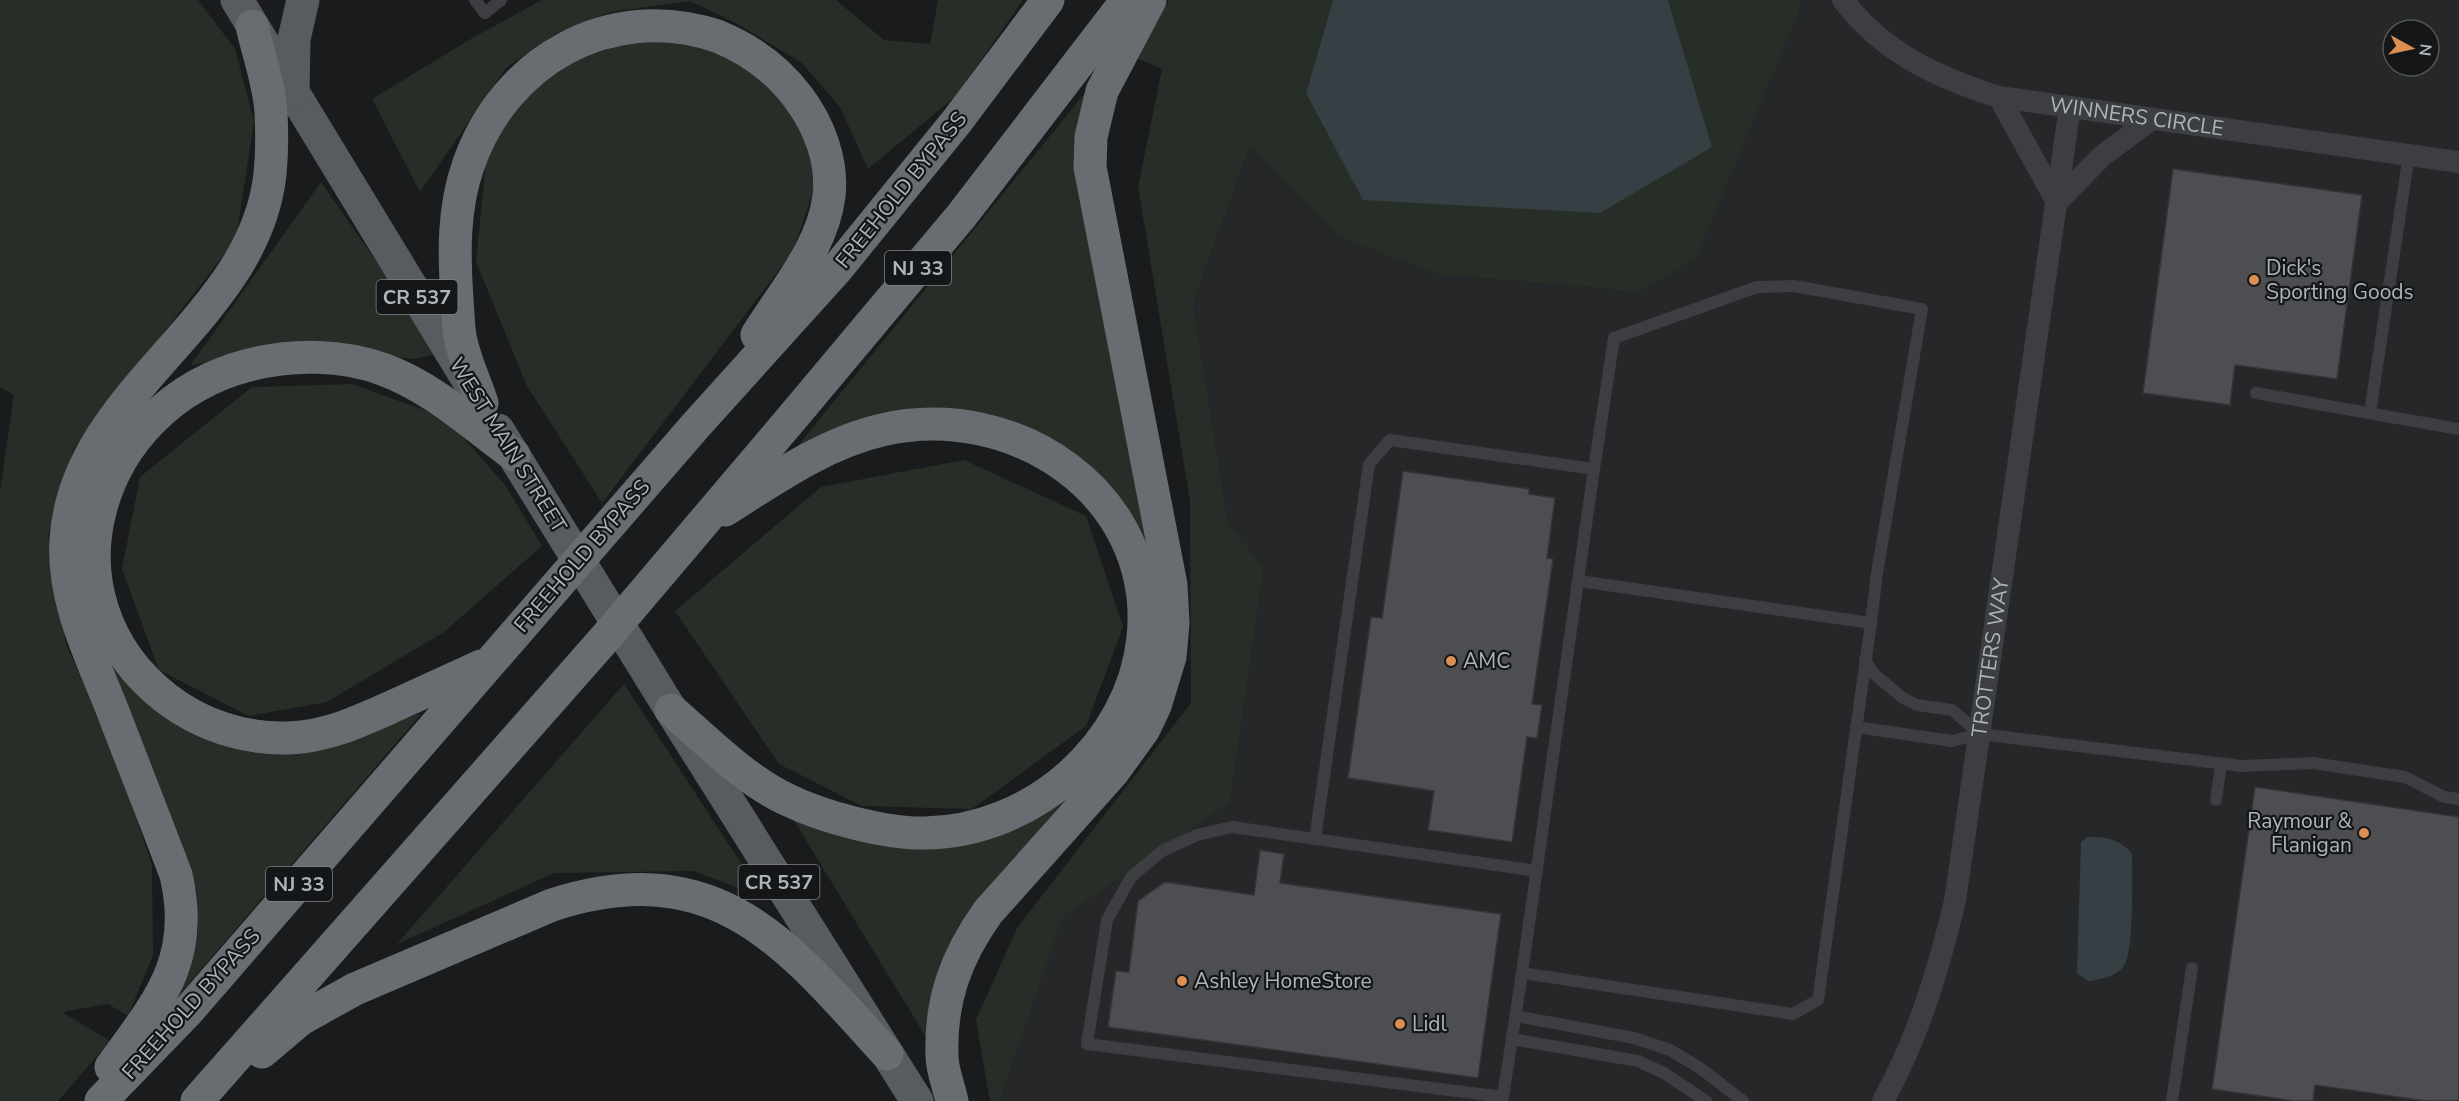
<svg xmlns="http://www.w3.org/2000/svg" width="2459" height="1101" font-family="'Nunito Sans',sans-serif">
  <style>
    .built { fill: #262729; fill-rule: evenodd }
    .green { fill: #272e27 }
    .water { fill: #364044 }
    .building { fill: #4c4e51; stroke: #353538; stroke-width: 1.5 }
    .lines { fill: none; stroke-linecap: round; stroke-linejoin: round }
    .service { stroke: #3c3e41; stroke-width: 12 }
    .minor { stroke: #3c3e41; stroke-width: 22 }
    .primary { stroke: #585b5f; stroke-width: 33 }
    .motorway { stroke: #686d71; stroke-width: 33 }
    .poi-dot { fill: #dd8e52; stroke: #151617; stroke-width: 2 }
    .labels { text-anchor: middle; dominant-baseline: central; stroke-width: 4.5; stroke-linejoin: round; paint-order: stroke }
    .shield { fill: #151617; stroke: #808589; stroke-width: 1.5 }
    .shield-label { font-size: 20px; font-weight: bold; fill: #aeb5ba }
    .street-label { font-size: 21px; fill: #aeb5ba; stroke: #151617 }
    .poi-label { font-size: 21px; fill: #aeb5ba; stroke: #151617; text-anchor: start }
  </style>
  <rect width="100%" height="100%" fill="#1a1b1c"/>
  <!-- built -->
  <path class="built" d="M1799,0H2459V1101H997L1063,917L1230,803L1264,567L1228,525L1193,304L1250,145L1338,236L1435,274L1640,292L1801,6ZM2393,30H2429V66H2393Z"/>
  <!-- green -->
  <g class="green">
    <path d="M0,0H198L235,49L254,121L236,239L73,450L48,536L66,644L114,754L152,865L153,955L128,1016L108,1004L62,1012L110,1041L58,1101H0V491L14,395L0,387Z"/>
    <path d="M542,0H836L884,40L930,44L938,0H1023L956,96L868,169L840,107L802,63L734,22L690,1L611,12L555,34L506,68L420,192L372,99L474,37Z"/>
    <path d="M1169,0H1333L1306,93L1712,147L1668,0H1799L1801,6L1696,258L1640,292L1435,274L1338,236L1250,145L1193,304L1228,524L1264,567L1230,803L1063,917L999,1101H990L976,1020L1017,928L1191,703L1190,500L1138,187L1162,69L1132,56Z"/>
    <path d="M667,35L754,65L808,132L819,175L792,253L602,503L527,386L476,262L486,161L513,105L592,48Z"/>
    <path d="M1098,77L1083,144L1158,580L1132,516L1070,451L975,413L792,453Z"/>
    <path d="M321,182L440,353L414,359L285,344L190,366Z"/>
    <path d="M352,384L446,418L505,485L542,546L444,632L327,702L249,716L159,670L122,569L140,477L252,387Z"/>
    <path d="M964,460L1086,516L1123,627L1086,726L972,809L862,806L779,764L675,611L821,487Z"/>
    <path d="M111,652L165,714L317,750L422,713L177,997L198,933L197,893L177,831L109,664Z"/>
    <path d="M624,684L763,897L693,871L554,873L397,944Z"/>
    <path d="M1081,788L1021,861L932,1047L784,804L875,844L950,847L1021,828Z"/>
  </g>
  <!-- water -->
  <g class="water">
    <path d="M1333,0H1668L1712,147L1600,213L1363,200L1306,93Z"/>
    <path d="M2088,837C2108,837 2117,839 2132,853C2132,876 2134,946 2125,964C2118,976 2100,980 2088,981L2077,973L2081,842Z"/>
  </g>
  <!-- building -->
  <g class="building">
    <path d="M2173,169L2362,195L2337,379L2235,365L2230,405L2143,393Z"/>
    <path d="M1403,471L1529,489V494L1555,498L1547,558L1553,559L1532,704L1542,705L1537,738L1527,737L1512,842L1428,830L1434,791L1348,778L1371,617L1382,618Z"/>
    <path d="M2255,787L2459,817V1101H2426L2315,1085L2313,1101H2295L2212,1089Z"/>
    <path d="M1260,850L1284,854L1280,883L1501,914L1478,1078L1108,1027L1116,971L1129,972L1138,901L1165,882L1254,895Z"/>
  </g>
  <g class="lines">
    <!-- service -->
    <g class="service">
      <path d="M475,0L485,13L501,0"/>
      <path d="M2256,393L2459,429"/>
      <path d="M2370,413L2409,154"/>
      <path d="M1594,469L1614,338L1757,287L1794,286L1922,309L1877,573L1871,623"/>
      <path d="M1865,660L1874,674L1903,698L1917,705L1952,710L1980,734"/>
      <path d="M1856,727L1952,741L1980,734L2242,766L2313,763L2405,777L2444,797L2459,799"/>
      <path d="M2216,800L2221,764"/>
      <path d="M1315,839L1369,464L1390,440L1594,469L1522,973L1503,1097L1087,1044L1107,920L1131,877L1162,851L1197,835L1232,827L1537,871"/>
      <path d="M1522,973L1793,1014L1818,1000L1871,623L1579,581"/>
      <path d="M1516,1016L1634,1038L1670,1050L1700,1068L1743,1101"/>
      <path d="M1512,1039L1638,1061L1664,1073L1706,1101"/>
      <path d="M2172,1101L2192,968"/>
    </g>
    <!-- minor -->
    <g class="minor">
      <path id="s1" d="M1843,0C1882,52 1938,78 1999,97L2459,162"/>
      <path d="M1999,97L2057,202L2102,156L2152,119"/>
      <path id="s2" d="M1883,1101C1918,1038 1938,971 1955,901L2070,107"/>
    </g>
    <!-- primary -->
    <g class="primary">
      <path d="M237,0L468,380"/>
      <path d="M293,93L294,39L303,0"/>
      <path d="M498,430L671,710L917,1101"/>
    </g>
    <!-- motorway -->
    <g class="motorway">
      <path d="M482,403C475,381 464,359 460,336C458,324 458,311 457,299C454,254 453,209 468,166C503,62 609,0 717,36C749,49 777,69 798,97C819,125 833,161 829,196C823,247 783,293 757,335"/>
      <path d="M481,666C453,679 426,691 398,704C362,720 328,737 287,738C244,739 201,725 167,699C35,597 95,404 249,365C292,354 343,354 385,370C433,388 473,425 514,455"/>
      <path d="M671,710C706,740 746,781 788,800C823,817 886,834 925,833C1032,832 1132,745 1143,638C1158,494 1014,399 882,430C825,443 774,479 725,510"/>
      <path d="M262,1052L301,1019L355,989L552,905C717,852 787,944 887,1054"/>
      <path d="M111,1067C158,1002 196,960 176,875C155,819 133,764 112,709C90,654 62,599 66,539C76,389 254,322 270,174C272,154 272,132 271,113C270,86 258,53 252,26"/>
      <path d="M101,1101L188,1011L697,424L836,270L957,121L1048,0"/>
      <path d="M197,1101L607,636L797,412L962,215L1127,0"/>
      <path d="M952,1101C949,1087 942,1070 942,1056C940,1000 956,957 988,912L1113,772L1144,729L1155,706L1170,657L1173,623L1171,585L1090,167L1091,137L1102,91L1150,0"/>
    </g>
  </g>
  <!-- markers -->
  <g class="poi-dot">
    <circle cx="2254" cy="280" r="6"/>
    <circle cx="1451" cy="661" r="6"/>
    <circle cx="2364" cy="833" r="6"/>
    <circle cx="1182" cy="981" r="6"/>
    <circle cx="1400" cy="1024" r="6"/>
  </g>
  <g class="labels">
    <!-- shield labels -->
    <g class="shield">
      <rect x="885" y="251" width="66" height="34" rx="4.5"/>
      <rect x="376.5" y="280" width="81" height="34" rx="4.5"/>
      <rect x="738.5" y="865" width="81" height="34" rx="4.5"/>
      <rect x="266" y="867" width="66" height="34" rx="4.5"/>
    </g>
    <g class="shield-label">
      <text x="918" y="268">NJ 33</text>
      <text x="417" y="297">CR 537</text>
      <text x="779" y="882">CR 537</text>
      <text x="299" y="884">NJ 33</text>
    </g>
    <!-- street labels -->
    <g class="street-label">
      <text stroke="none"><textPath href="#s1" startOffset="326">WINNERS CIRCLE</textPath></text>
      <text transform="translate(901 190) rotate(-51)">FREEHOLD BYPASS</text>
      <text transform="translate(508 445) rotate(58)">WEST MAIN STREET</text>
      <text transform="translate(582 556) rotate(-49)">FREEHOLD BYPASS</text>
      <text stroke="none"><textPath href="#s2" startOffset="459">TROTTERS WAY</textPath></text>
      <text transform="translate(191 1004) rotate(-48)">FREEHOLD BYPASS</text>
    </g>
    <!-- poi labels -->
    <g class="poi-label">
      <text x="2266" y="268">Dick's<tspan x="2266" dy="24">Sporting Goods</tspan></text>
      <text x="1463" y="661">AMC</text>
      <text x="2352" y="821" text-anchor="end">Raymour &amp;<tspan x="2352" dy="24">Flanigan</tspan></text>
      <text x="1194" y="981">Ashley HomeStore</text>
      <text x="1412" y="1024">Lidl</text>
    </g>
  </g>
  <!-- north arrow -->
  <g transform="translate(2411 48) rotate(98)"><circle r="28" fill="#151617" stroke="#525658" stroke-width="1.5"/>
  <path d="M0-4.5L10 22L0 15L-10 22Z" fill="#dd8e52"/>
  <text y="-9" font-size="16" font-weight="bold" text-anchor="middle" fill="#aeb5ba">N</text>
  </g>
</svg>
